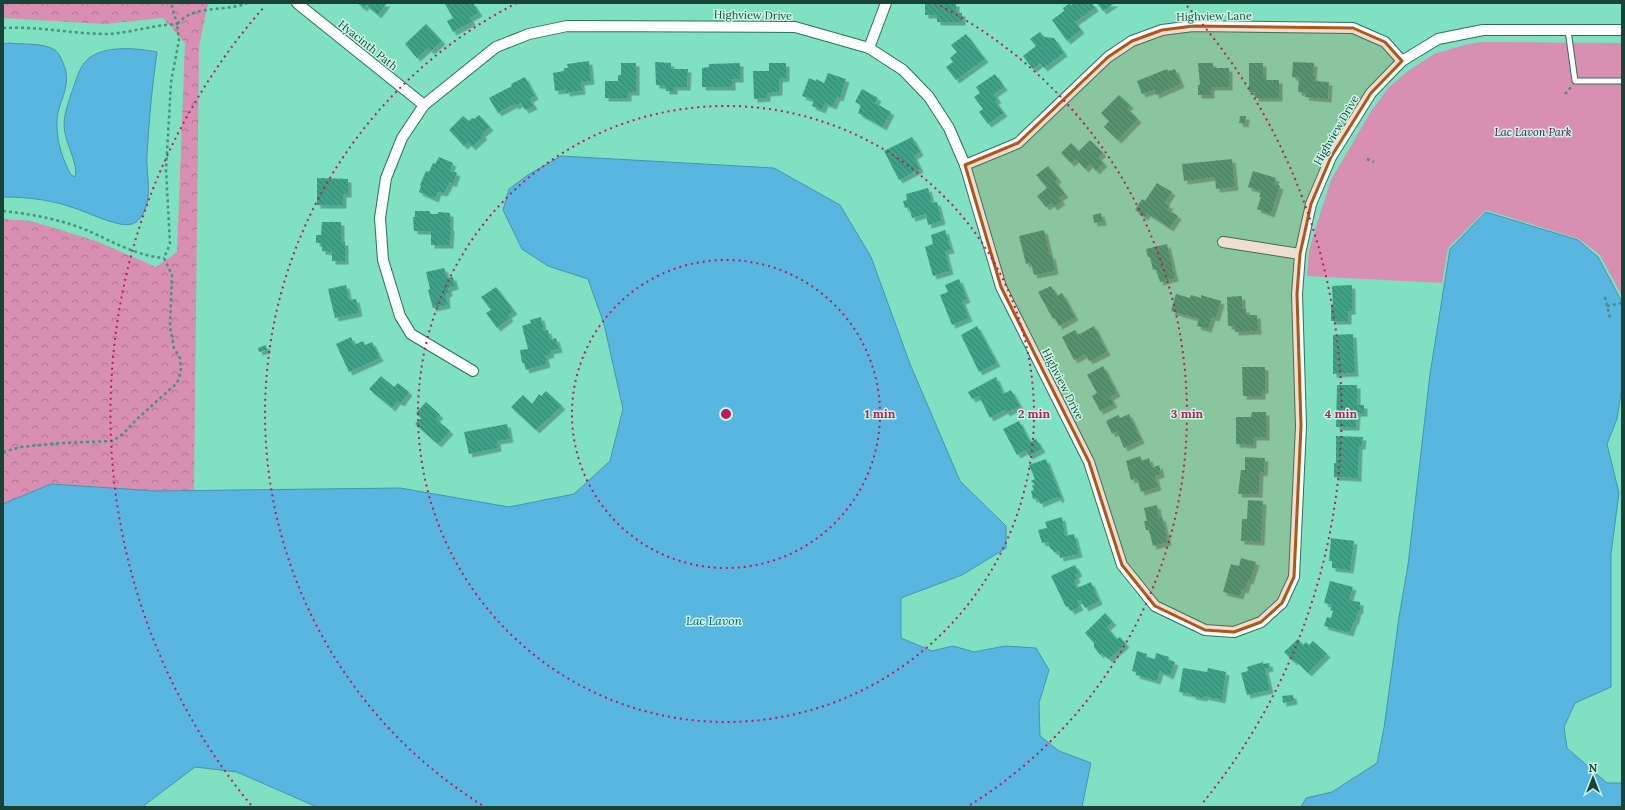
<svg xmlns="http://www.w3.org/2000/svg" width="1625" height="810" font-family="Lora,serif">
  <style>
    .forest { fill: url(#forest-crowns) }
    .green { fill: #d98fb1 }
    .water { fill: #59b6e1; stroke: #4694ae }
    .building { fill: url(#building-back-hatch); filter: url(#shadow) }
    .lines { fill: none; stroke-linecap: round; stroke-linejoin: round }
    .service-casing { stroke: #27745e; stroke-width: 7 }
    .minor-casing { stroke: #27745e; stroke-width: 12 }
    .path { stroke: #4b907b; stroke-width: 2.5; stroke-dasharray: 3 3; stroke-linecap: butt }
    .service { stroke: #fff; stroke-width: 5 }
    .minor { stroke: #fff; stroke-width: 10 }
    .marked { fill: #b45417; fill-opacity: 0.2; stroke: #b45417; stroke-width: 3; stroke-linejoin: round }
    .ring { fill: none; stroke: #c2185b; stroke-width: 2; stroke-dasharray: 2 4 }
    .labels { text-anchor: middle; dominant-baseline: central; stroke-width: 3; stroke-linejoin: round; paint-order: stroke }
    .street-label { font-size: 11px; fill: #1a4337; stroke: #c9f7e6 }
    .park-label { font-size: 11px; font-style: italic; fill: #540c36; stroke: #c9f7e6 }
    .water-label { font-size: 12px; font-style: italic; fill: #055572; stroke: #c9f7e6 }
    .centre { fill: #c2185b; stroke: #c9f7e6; stroke-width: 2 }
    .ring-label { font-size: 12px; text-anchor: middle; font-weight: bold; fill: #c2185b; stroke: #c9f7e6; stroke-width: 3; stroke-linejoin: round; paint-order: stroke }
  </style>
  <defs>
    <pattern id="forest-crowns" width="20" height="18" patternUnits="userSpaceOnUse"><rect width="20" height="18" fill="#d98fb1"/><path d="M2 6a3 3 0 1 1 6 0M12 15a3 3 0 1 1 6 0" fill="none" stroke="#af7691"/></pattern>
    <pattern id="building-back-hatch" width="6" height="6" patternUnits="userSpaceOnUse"><rect width="6" height="6" fill="#3ea386"/><path d="M-1 5l2 2M0 0l6 6M5-1l2 2" fill="none" stroke="#33866e"/></pattern>
    <filter id="shadow"><feDropShadow dx="3.5" dy="3.5" stdDeviation="0" flood-color="#0004"/></filter>
  </defs>
  <rect width="100%" height="100%" fill="#7fe1c1"/>
  <!-- forest -->
  <path class="forest" d="M3,3H208L199,47L194,491H156L51,484L3,504V219L31,221L96,241L156,267L177,252L185,43L163,18L104,24L3,18Z"/>
  <!-- green -->
  <path class="green" d="M1481,42L1622,43V296L1600,255L1579,239L1486,210L1448,248L1442,283L1307,276L1309,251L1318,220L1331,180L1370,113L1389,87L1408,71L1434,54L1464,45Z"/>
  <!-- water -->
  <g class="water">
    <path d="M9,43C23,45 42,42 55,50C59,53 61,58 63,63C74,87 56,102 57,125C57,143 63,160 71,175L75,177C79,167 67,145 65,133C62,119 67,108 71,94C76,82 78,68 88,59C103,45 138,48 157,52C152,86 149,121 147,155C146,172 152,193 145,209C141,221 133,227 120,224C105,221 91,214 77,209C53,200 29,197 3,197V44Z"/>
    <path d="M561,156L774,168L840,205L871,257L910,364L960,481L1006,526V548L962,575L901,598V638L932,651L953,646L974,652L1005,646L1036,648L1049,670L1039,703L1040,736L1059,751L1091,763L1082,807H317L237,772L195,767L142,807H3V504L51,484L156,491L400,488L509,507L574,494L610,461L623,409L604,324L588,279L548,266L522,249L503,210L509,189L528,175Z"/>
    <path d="M1486,212L1578,240L1598,257L1622,302V387L1617,419L1607,444L1619,493L1611,554V687L1575,703L1564,727L1567,748L1607,783H1622V807H1301L1306,798L1332,792L1377,763L1384,728L1399,617L1408,565L1430,374L1450,249Z"/>
  </g>
  <!-- building -->
  <g class="building">
    <path d="M357,3H387L378,15L366,5L364,8Z"/>
    <path d="M446,3H473L479,13L470,18L472,22L453,32L447,21L453,18L445,4Z"/>
    <path d="M925,3H956V13H962V22H937V15H925Z"/>
    <path d="M1070,3L1071,5L1075,3H1092L1095,8L1075,22L1081,30L1067,41L1052,20L1064,11L1063,8Z"/>
    <path d="M1097,3H1115L1103,11Z"/>
    <path d="M426,24L442,41L431,51L428,48L417,58L405,44Z"/>
    <path d="M1040,32L1044,37L1054,38L1064,53L1044,68L1040,63L1033,69L1023,56L1036,46L1030,39Z"/>
    <path d="M966,34L985,59L956,80L946,67L953,62L950,58L957,52L951,45Z"/>
    <path d="M589,61L591,81L581,82L582,91L566,93V90L555,91L553,73L564,71V68H568L567,64Z"/>
    <path d="M655,62L671,63V69H688L687,87H674V91H666V86L656,85Z"/>
    <path d="M1293,62L1314,63L1313,77H1315V81L1329,82L1328,99L1305,97L1306,93L1298,92L1299,78L1292,77Z"/>
    <path d="M621,63H636V92H628V98H605V81H618V75H621Z"/>
    <path d="M740,63V79H732V87H702V68L709,67V64Z"/>
    <path d="M769,63H786V78L779,79V92L767,93V98L754,99L753,71H769Z"/>
    <path d="M1198,63H1213V68H1229V87H1211V95H1198V85H1200Z"/>
    <path d="M1249,63H1263V77H1266V80H1279V98H1255V92H1249Z"/>
    <path d="M1167,69L1168,71L1175,69L1181,84L1156,95L1154,90L1142,94L1137,81Z"/>
    <path d="M828,73L846,79L840,98L837,97L833,106L825,103L822,110L812,106L814,100L802,96L809,78L816,81V79L824,83Z"/>
    <path d="M995,74L1004,87L994,94L998,100L995,101L1004,113L988,124L979,112L983,109L974,97L980,93L976,87Z"/>
    <path d="M525,77L535,96L530,99L534,106L525,110L521,103L515,106L514,104L498,113L489,98L512,86L511,84Z"/>
    <path d="M862,89L878,98L875,103L891,112L883,127L858,113L861,105L855,102Z"/>
    <path d="M1119,95L1130,105L1127,108L1138,119L1118,140L1104,127L1109,121L1101,113Z"/>
    <path d="M479,115L490,127L482,134L484,136L472,147L468,142L464,146L449,130L463,116L469,121L472,118L474,119Z"/>
    <path d="M1240,116H1246L1245,124L1239,123Z"/>
    <path d="M912,137L920,152L914,156L920,169L899,180L884,151Z"/>
    <path d="M1090,140L1103,153L1098,157L1104,163L1096,171L1090,164L1085,169L1076,159L1071,163L1061,153L1071,143L1079,151Z"/>
    <path d="M439,157L453,163L450,170L457,173L453,184L450,182L444,193L438,192L435,199L419,192L421,186L420,185L426,171L429,172L433,163L435,164Z"/>
    <path d="M1232,159L1235,187L1216,189L1215,177L1184,181L1182,164Z"/>
    <path d="M1048,166L1058,179L1055,181L1065,194L1059,198L1062,201L1054,207L1051,203L1046,207L1037,196L1047,188L1036,175Z"/>
    <path d="M1253,171L1276,178L1274,184L1280,186L1271,214L1257,209L1261,197H1259L1261,191L1248,187Z"/>
    <path d="M317,178L348,179V194H343V205H317Z"/>
    <path d="M1157,183L1172,192L1165,203L1170,206L1167,209L1178,216L1170,228L1147,213L1145,217L1135,210L1142,199L1145,201Z"/>
    <path d="M928,188L932,203L937,202L942,221L928,225L926,214L912,218L909,207L905,208L903,201L907,200L906,194Z"/>
    <path d="M415,211H429L431,214H438V212L450,213V227L451,228L450,245H431V231H414L413,217H415Z"/>
    <path d="M1101,213L1103,222L1094,223L1093,215Z"/>
    <path d="M322,222H341V242H345V261H332V252L322,251V243H316V235H321Z"/>
    <path d="M945,230L951,250L945,251L950,271L933,276L925,247L933,244L931,235Z"/>
    <path d="M1044,230L1050,256L1052,255L1055,271L1034,275L1031,263L1026,264L1019,236Z"/>
    <path d="M1167,244L1175,278L1160,282L1156,269L1153,270L1150,257H1148L1146,249Z"/>
    <path d="M444,268L447,278L453,277L455,286L448,288L449,293L446,294L447,305L433,308L428,290L430,289L426,272Z"/>
    <path d="M959,279L967,299L962,301L969,318L952,325L940,295L948,292L945,285Z"/>
    <path d="M346,285L349,300L356,299L359,313L335,318L328,289Z"/>
    <path d="M1352,285V311H1348V321H1331V306H1333L1332,286Z"/>
    <path d="M1051,286L1057,296L1062,293L1075,317L1059,326L1055,318L1053,319L1038,292Z"/>
    <path d="M496,287L514,311L508,315L510,318L497,328L486,313L491,310L481,297Z"/>
    <path d="M1176,294L1190,298L1191,295L1201,298V295L1221,301L1216,318L1212,317L1208,329L1197,326L1199,319L1171,311Z"/>
    <path d="M1242,296V309H1246V315H1257L1258,331L1235,332V326H1228L1227,297Z"/>
    <path d="M541,317L544,331L548,330L550,340L556,338L559,349L550,351L551,354L545,356L547,364L526,370L524,363H522L520,350L528,349L522,326L531,323L530,320Z"/>
    <path d="M977,326L997,363L979,372L961,335Z"/>
    <path d="M1094,326L1107,352L1089,361L1085,354L1074,360L1062,337L1075,330L1078,335Z"/>
    <path d="M1353,334L1355,373L1333,374V335Z"/>
    <path d="M351,337L354,345L363,341L365,345L372,342L380,358L349,372L336,344Z"/>
    <path d="M266,345L267,350L259,352L258,348Z"/>
    <path d="M1103,366L1117,393L1110,397L1114,404L1100,411L1092,396L1097,393L1087,375Z"/>
    <path d="M1242,367H1265V390H1262V396H1243Z"/>
    <path d="M381,376L394,387L398,383L409,392L401,403L397,401L392,408L369,389Z"/>
    <path d="M996,377L1003,394L1011,390L1020,406L1006,413L1005,410L990,418L979,396L972,399L968,392Z"/>
    <path d="M1337,385H1357V405H1364V413H1357L1356,427H1336Z"/>
    <path d="M546,391L562,406L536,430L511,407L523,395L532,404L539,394L541,396Z"/>
    <path d="M426,402L440,415L436,419L450,431L438,444L415,424L421,418L416,413Z"/>
    <path d="M1252,412H1266V437H1253V445L1236,444V417H1251Z"/>
    <path d="M1129,414L1141,440L1124,448L1117,431L1112,434L1106,421L1118,415L1120,418Z"/>
    <path d="M1019,421L1030,442L1036,439L1042,449L1029,456L1026,450L1017,455L1003,429Z"/>
    <path d="M507,424L510,439L497,441L498,448L469,454L464,432Z"/>
    <path d="M1336,436L1363,437L1362,446H1359L1358,478L1334,477V463H1336Z"/>
    <path d="M1140,456L1142,461L1149,458L1152,468L1159,465L1161,474L1155,476L1158,487L1141,492L1137,478L1131,480L1126,461Z"/>
    <path d="M1245,457L1265,458L1264,473L1260,472L1259,494H1238L1241,470H1245Z"/>
    <path d="M1046,459L1061,497L1060,500L1057,497L1040,504L1038,498L1033,499L1031,491L1034,490L1032,485H1035L1031,481L1035,479L1029,465Z"/>
    <path d="M1248,500L1263,501L1261,542L1241,541L1242,519H1247Z"/>
    <path d="M1157,505L1159,518L1162,517L1168,542L1153,546L1149,530H1146L1144,521H1147L1144,508Z"/>
    <path d="M1062,517L1065,536L1074,534L1079,554L1060,558L1059,551L1055,552L1050,548L1048,542L1042,543L1038,530L1047,528L1045,522Z"/>
    <path d="M1331,538L1354,541L1350,570L1332,568V561H1329Z"/>
    <path d="M1241,558L1256,562L1250,581L1248,580L1245,590L1242,589L1240,596L1223,592L1231,564L1239,566Z"/>
    <path d="M1075,565L1079,573L1075,575L1077,579L1074,581L1077,588L1091,582L1099,601L1085,608L1081,600L1077,601L1080,607L1071,611L1068,606L1066,607L1051,576Z"/>
    <path d="M1330,581L1353,587L1349,600L1360,602V610L1358,611L1355,622L1354,621L1350,633L1324,626L1327,617L1331,618L1333,611L1330,610L1332,605L1324,603Z"/>
    <path d="M1105,613L1113,622L1107,627L1117,639L1120,637L1126,644L1109,659L1102,653L1100,655L1094,647V643L1085,633Z"/>
    <path d="M1298,639L1303,645L1306,642L1309,645L1313,641L1327,654L1308,673L1295,660L1294,662L1284,652Z"/>
    <path d="M1137,651L1147,654L1146,657L1155,659L1156,653L1169,657L1168,660L1175,662L1170,676L1160,671L1157,681L1136,675V672L1132,671Z"/>
    <path d="M1263,662V664L1269,663L1270,668L1265,669L1270,690L1247,695L1241,673L1248,671L1247,667L1250,666Z"/>
    <path d="M1183,668L1207,672L1208,668L1226,672L1222,700L1204,696V698L1192,696V694L1179,692Z"/>
    <path d="M1293,695L1294,701L1283,703L1282,696Z"/>
  </g>
  <g class="lines">
    <defs>
      <path id="service" d="M1568,30L1575,81H1622"/>
      <g id="minor">
        <path d="M297,3L424,105"/>
        <path d="M869,48L886,3"/>
        <path d="M965,165L1018,143L1108,57L1132,41L1162,30L1193,26L1353,28L1385,42L1402,61"/>
        <path d="M1223,242L1300,254"/>
        <path d="M473,371L411,334L400,316L383,260L380,218L386,178L402,138L424,105L496,47L529,34L567,26L795,27L869,48L903,70L929,97L949,128L965,165L1001,287L1089,462L1122,565L1155,606L1205,630L1234,632L1261,622L1282,603L1294,577L1301,426L1297,294L1300,254L1311,204L1331,157L1371,93L1402,61L1438,39L1483,30H1622"/>
      </g>
    </defs>
    <!-- service casing -->
    <use href="#service" class="service-casing"/>
    <!-- minor casing -->
    <use href="#minor" class="minor-casing"/>
    <!-- path -->
    <g class="path">
      <path d="M3,28C38,26 72,34 107,34C130,33 153,25 177,24L171,3"/>
      <path d="M1565,94L1571,87"/>
      <path d="M1367,159L1374,162"/>
      <path d="M3,211C31,214 58,219 84,229C110,240 136,256 164,258"/>
      <path d="M1605,297L1610,318"/>
      <path d="M1607,306L1622,303"/>
      <path d="M3,452L21,447L61,443L113,441L124,433L136,420L177,383L181,372L180,358L174,348L170,326L172,275L164,258L170,244L166,170L171,82L179,40L177,24C180,21 183,18 187,16C205,6 228,11 247,3"/>
    </g>
    <!-- service -->
    <use href="#service" class="service"/>
    <!-- minor -->
    <use href="#minor" class="minor"/>
  </g>
  <!-- marked area -->
  <path class="marked" d="M1193,26L1353,28L1385,42L1402,61L1371,93L1331,157L1311,204L1300,254L1297,294L1301,426L1294,577L1282,603L1261,622L1234,632L1205,630L1155,606L1122,565L1089,462L1001,287L965,165L1018,143L1108,57L1132,41L1162,30Z"/>
  <!-- distance rings -->
  <g class="ring">
    <circle cx="726" cy="414" r="154"/>
    <circle cx="726" cy="414" r="308"/>
    <path d="M482 805A461 461 0 0 1 517 3M935 3A461 461 0 0 1 970 805"/>
    <path d="M251 805A615 615 0 0 1 265 6M1187 6A615 615 0 0 1 1201 805"/>
  </g>
  <g class="labels">
    <!-- street labels -->
    <g class="street-label">
      <text transform="translate(753 15) rotate(1)">Highview Drive</text>
      <text transform="translate(1214 16) rotate(-1)">Highview Lane</text>
      <text transform="translate(368 45) rotate(39)">Hyacinth Path</text>
      <text transform="translate(1336 130) rotate(-60)">Highview Drive</text>
      <text transform="translate(1063 384) rotate(63)">Highview Drive</text>
    </g>
    <!-- park labels -->
    <g class="park-label">
      <text x="1533" y="132">Lac Lavon Park</text>
    </g>
    <!-- water labels -->
    <g class="water-label">
      <text x="714" y="620">Lac Lavon</text>
    </g>
  </g>
  <circle cx="726" cy="414" r="6" class="centre"/>
  <g class="ring-label">
    <text x="880" y="418">1 min</text>
    <text x="1034" y="418">2 min</text>
    <text x="1187" y="418">3 min</text>
    <text x="1341" y="418">4 min</text>
  </g>
  <!-- border -->
  <rect width="1625" height="810" fill="none" stroke="#1a4337" stroke-width="8"/>
  <!-- north arrow -->
  <g transform="translate(1593 778)" stroke="#c9f7e6" stroke-width="3" paint-order="stroke">
  <path d="M0-3L7 15L0 10L-7 15Z" fill="#1a4337"/>
  <text y="-6" font-size="11" font-weight="bold" text-anchor="middle" fill="#1a4337">N</text>
  </g>
</svg>
